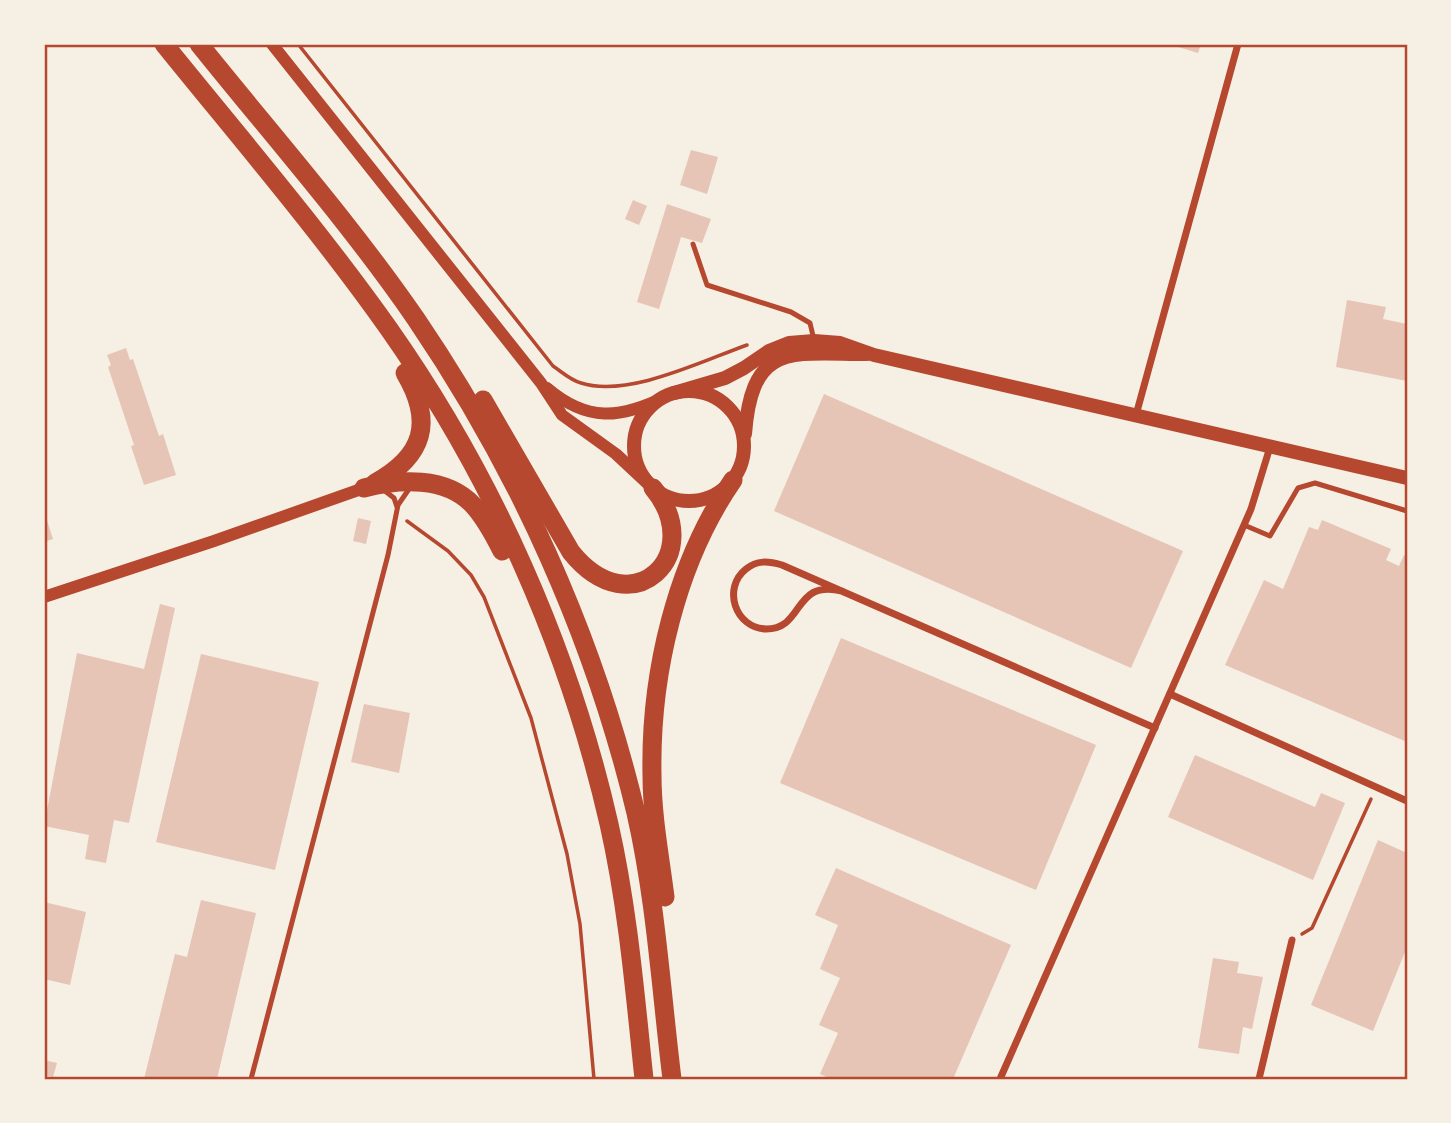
<svg xmlns="http://www.w3.org/2000/svg" width="1451" height="1123" font-family="Literata,serif">
  <style>
    .building { fill: #e6c5b7 }
    .lines { fill: none; stroke-linecap: round; stroke-linejoin: round }
    .path { stroke: #b5482f; stroke-width: 3.5 }
    .service { stroke: #b5482f; stroke-width: 5 }
    .minor { stroke: #b5482f; stroke-width: 7 }
    .tertiary { stroke: #b5482f; stroke-width: 12 }
    .secondary { stroke: #b5482f; stroke-width: 14 }
    .trunk { stroke: #b5482f; stroke-width: 19 }
    .neatline { fill: none; stroke: #b5482f; stroke-width: 2.5 }
  </style>
  <rect width="100%" height="100%" fill="#f6efe4"/>
  <!-- building -->
  <g class="building">
    <path d="M1168,44H1201L1198,53Z"/>
    <path d="M691,150L718,157L707,194L680,185Z"/>
    <path d="M633,200L647,206L639,225L625,219Z"/>
    <path d="M667,204L711,219L702,243L681,237L659,309L637,302Z"/>
    <path d="M1347,300L1386,307L1383,319L1407,324V381L1336,367Z"/>
    <path d="M126,348L130,360L133,359L159,436L163,434L176,475L144,485L131,446L134,445L108,367L111,365L107,355Z"/>
    <path d="M824,394L1183,551L1131,668L774,511Z"/>
    <path d="M44,511L53,539L44,542Z"/>
    <path d="M358,518L371,521L366,544L353,541Z"/>
    <path d="M1322,520L1391,549L1386,560L1399,566L1404,555L1407,557V742L1225,665L1264,580L1283,589L1309,527L1318,530Z"/>
    <path d="M160,604L175,608L129,823L114,820L106,863L85,859L89,835L44,826L77,653L144,669Z"/>
    <path d="M841,638L1096,745L1036,890L780,783Z"/>
    <path d="M201,654L319,682L275,870L156,842Z"/>
    <path d="M364,704L410,713L399,773L351,762Z"/>
    <path d="M1195,755L1315,807L1321,793L1345,803L1313,880L1168,817Z"/>
    <path d="M1378,840L1407,853V947L1373,1031L1311,1005Z"/>
    <path d="M836,868L1011,945L953,1079H831L820,1074L838,1033L819,1025L840,978L820,969L838,925L815,915Z"/>
    <path d="M201,900L256,913L217,1079H144L175,954L187,957Z"/>
    <path d="M44,902L86,912L70,985L44,979Z"/>
    <path d="M1213,958L1239,962L1237,973L1263,977L1252,1029L1243,1027L1239,1054L1198,1048Z"/>
    <path d="M44,1060L57,1063L53,1077L44,1075Z"/>
  </g>
  <g class="lines">
    <!-- path -->
    <g class="path">
      <path d="M298,44L553,366C562,372 570,380 581,383C628,398 702,361 747,345"/>
      <path d="M407,521L448,551L471,575L484,597L531,718L567,854L580,924L594,1079"/>
      <path d="M1302,934L1312,928L1371,799"/>
    </g>
    <!-- service -->
    <g class="service">
      <path d="M693,244L707,285L791,312L810,323L814,340"/>
      <path d="M385,491L394,498L397,507"/>
      <path d="M1244,525L1270,536L1298,488L1315,483L1407,511"/>
      <path d="M251,1079L388,555L398,505L409,489"/>
    </g>
    <!-- minor -->
    <g class="minor">
      <path d="M1136,415L1238,44"/>
      <path d="M842,591C792,579 805,629 766,629C735,628 722,588 746,569C757,560 768,561 782,565L1155,728"/>
      <path d="M1170,694L1407,801"/>
      <path d="M1000,1079L1251,509L1270,447"/>
      <path d="M1259,1079L1292,940"/>
    </g>
    <!-- tertiary -->
    <g class="tertiary">
      <path d="M272,44L541,383L562,415L616,454L646,482"/>
      <path d="M547,388C587,422 620,419 665,397"/>
      <path d="M44,597L214,541L364,488"/>
    </g>
    <!-- secondary -->
    <g class="secondary">
      <circle cx="689" cy="446" r="55"/>
      <path d="M674,393L725,378L744,368L769,351L789,343L814,341L840,343L874,355L1407,478"/>
      <path d="M745,434C752,341 792,354 867,354"/>
    </g>
    <!-- trunk -->
    <g class="trunk">
      <path d="M164,44C240,138 319,230 389,329C493,477 569,648 609,824C628,908 635,994 644,1079"/>
      <path d="M199,44C272,135 350,223 416,319C518,469 594,637 636,813C656,901 661,990 672,1079"/>
      <path d="M483,400L571,552C632,628 708,554 653,488"/>
      <path d="M375,483C424,456 434,422 405,373"/>
      <path d="M364,488C399,479 446,476 473,505C485,518 494,535 502,551"/>
      <path d="M665,897C660,857 652,816 652,775C650,674 676,563 733,480"/>
    </g>
  </g>
  <!-- border -->
  <rect width="1451" height="1123" fill="none" stroke="#f6efe4" stroke-width="91"/>
  <rect x="46" y="46" width="1360" height="1032" class="neatline"/>
</svg>
